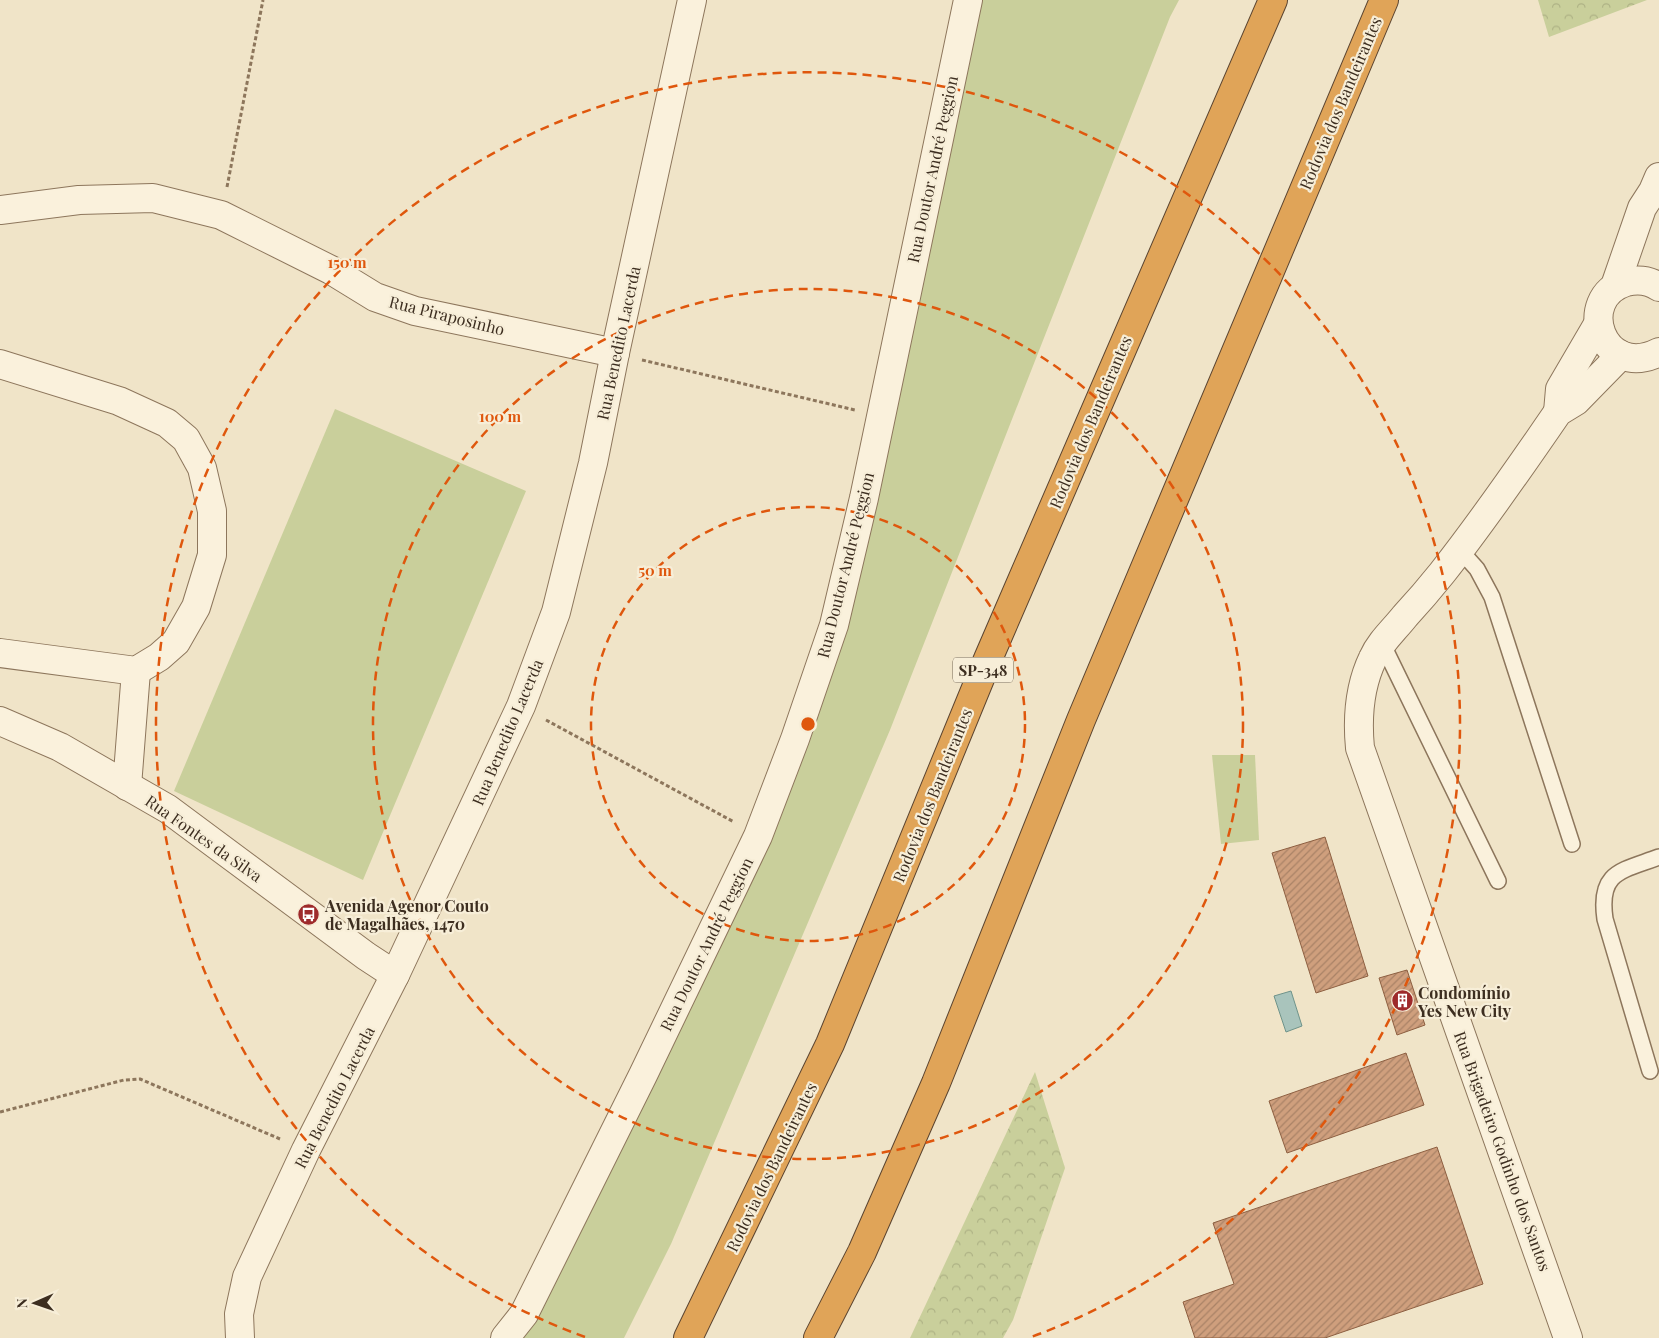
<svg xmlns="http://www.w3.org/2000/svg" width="1659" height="1338" font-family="'Playfair Display',serif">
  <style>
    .grass { fill: #c9cf9b }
    .forest { fill: url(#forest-crowns) }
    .water { fill: #a9c4bc; stroke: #6f938a }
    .building { fill: url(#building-hatch); stroke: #8d5f41 }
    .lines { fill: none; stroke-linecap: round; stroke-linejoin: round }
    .service-casing { stroke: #8d765c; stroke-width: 18 }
    .minor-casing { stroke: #8d765c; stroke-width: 30 }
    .motorway-casing { stroke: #5b4430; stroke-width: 30 }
    .path { stroke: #8d765c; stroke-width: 3; stroke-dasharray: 4 2.5; stroke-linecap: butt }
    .service { stroke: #faf1dc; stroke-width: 15 }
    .minor { stroke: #faf1dc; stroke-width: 28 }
    .motorway { stroke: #e0a458; stroke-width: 28 }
    .ring { fill: none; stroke: #df570d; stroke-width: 2.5; stroke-dasharray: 9 6 }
    .labels { text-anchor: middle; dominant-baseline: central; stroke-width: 4.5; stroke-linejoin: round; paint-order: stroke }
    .shield { fill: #f7eed8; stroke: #756857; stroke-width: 1 }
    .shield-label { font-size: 15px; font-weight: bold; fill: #3d2e20 }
    .street-label { font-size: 16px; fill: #3d2e20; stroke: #f7eed8 }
    .poi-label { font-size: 16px; font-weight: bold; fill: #3d2e20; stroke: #f7eed8; text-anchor: start }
    .centre { fill: #df570d; stroke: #f7eed8; stroke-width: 2.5 }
    .ring-label { font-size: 15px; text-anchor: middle; font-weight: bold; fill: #df570d; stroke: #f7eed8; stroke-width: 4.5; stroke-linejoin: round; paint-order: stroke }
  </style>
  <defs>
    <pattern id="forest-crowns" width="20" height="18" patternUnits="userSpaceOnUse" patternTransform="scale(1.25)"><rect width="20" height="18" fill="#c9cf9b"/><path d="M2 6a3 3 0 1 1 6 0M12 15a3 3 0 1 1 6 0" fill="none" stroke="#aeb285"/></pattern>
    <pattern id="building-hatch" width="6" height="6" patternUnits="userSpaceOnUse" patternTransform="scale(1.25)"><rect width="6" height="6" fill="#cf9f7d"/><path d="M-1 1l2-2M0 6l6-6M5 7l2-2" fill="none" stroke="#a98266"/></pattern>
  </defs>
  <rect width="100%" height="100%" fill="#f0e4c8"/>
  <!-- grass -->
  <g class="grass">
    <path d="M980,0H1179L1170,17L890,730L671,1244L624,1338H520L771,841Z"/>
    <path d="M335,409L526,491L363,880L174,791Z"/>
    <path d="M1212,755H1255L1259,840L1221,844Z"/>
  </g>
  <!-- forest -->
  <g class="forest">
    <path d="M1538,0H1647L1549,37Z"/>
    <path d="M1035,1072L1065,1168L1013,1320L1003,1338H910Z"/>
  </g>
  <!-- water -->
  <path class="water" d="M1291,991L1302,1026L1286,1032L1274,996Z"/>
  <!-- building -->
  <g class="building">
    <path d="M1325,837L1368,976L1316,993L1272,853Z"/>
    <path d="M1407,970L1425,1025L1397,1035L1379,978Z"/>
    <path d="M1406,1053L1424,1105L1287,1153L1269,1101Z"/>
    <path d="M1437,1147L1483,1284L1325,1338H1195L1183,1302L1234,1284L1213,1223Z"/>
  </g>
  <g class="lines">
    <defs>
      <g id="service">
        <path d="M1460,550L1477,569L1492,597L1572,844"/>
        <path d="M1382,643L1498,881"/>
        <path d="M1650,1071L1605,919C1598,871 1622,871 1659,857"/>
      </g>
      <g id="minor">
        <path d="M0,210L79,200L153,198L221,215L331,270L375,297L415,311L615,353"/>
        <path d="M1615,286L1642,208L1653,191L1659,177"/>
        <path d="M1659,287C1649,280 1638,279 1626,282C1574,298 1602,381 1659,352"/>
        <path d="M0,364L119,401L167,423L186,439L202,468L212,511V555L196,607L176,642L159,657L136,671L0,653"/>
        <path d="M1558,412L1560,389L1598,324"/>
        <path d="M0,721L60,747L168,809L366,956L395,975"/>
        <path d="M127,786L136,671"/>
        <path d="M240,1338L239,1314L247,1277L306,1150L395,975L521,706L556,612L593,463L615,353L692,0"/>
        <path d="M505,1338L524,1314L643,1075L758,836L795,739L834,625L864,498L968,0"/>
        <path d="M1568,1338L1360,748C1357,717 1359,687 1373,658C1380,642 1394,630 1405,616C1418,602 1430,588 1442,573C1483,521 1521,466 1558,412L1576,401L1621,355"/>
      </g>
      <g id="motorway">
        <path d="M688,1338L830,1044L988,659L1273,0"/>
        <path d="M818,1338L862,1252L936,1083L1081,720L1384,0"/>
      </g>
    </defs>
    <!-- service casing -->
    <use href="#service" class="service-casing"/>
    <!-- minor casing -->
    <use href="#minor" class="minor-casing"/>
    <!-- motorway casing -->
    <use href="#motorway" class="motorway-casing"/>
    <!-- path -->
    <g class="path">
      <path d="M227,187L263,0"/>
      <path d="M642,360L855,410"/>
      <path d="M546,720L734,822"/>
      <path d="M0,1112L124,1080L140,1079L280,1139"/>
    </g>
    <!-- service -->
    <use href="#service" class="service"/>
    <!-- minor -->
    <use href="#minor" class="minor"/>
    <!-- motorway -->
    <use href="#motorway" class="motorway"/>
  </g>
  <!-- distance rings -->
  <g class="ring">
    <circle cx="808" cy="724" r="217"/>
    <circle cx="808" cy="724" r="435"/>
    <path d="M585 1337A652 652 0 1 1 1031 1337"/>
  </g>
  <!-- icons -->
  <defs>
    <symbol id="bus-disc" viewBox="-11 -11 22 22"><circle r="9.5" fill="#9e2a2b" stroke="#f7eed8"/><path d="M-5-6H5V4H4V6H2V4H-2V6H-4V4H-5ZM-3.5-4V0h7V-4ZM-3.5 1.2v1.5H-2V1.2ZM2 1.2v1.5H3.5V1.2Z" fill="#fff"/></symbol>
    <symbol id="building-disc" viewBox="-11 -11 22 22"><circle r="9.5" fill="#9e2a2b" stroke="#f7eed8"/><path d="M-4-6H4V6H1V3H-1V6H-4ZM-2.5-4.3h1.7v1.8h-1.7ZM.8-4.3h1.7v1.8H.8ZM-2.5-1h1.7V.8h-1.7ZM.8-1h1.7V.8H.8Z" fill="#fff"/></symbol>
  </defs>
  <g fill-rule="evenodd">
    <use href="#bus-disc" x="296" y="902" width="25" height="25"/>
    <use href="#building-disc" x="1390" y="988" width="25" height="25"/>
  </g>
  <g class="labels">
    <!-- shield labels -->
    <rect class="shield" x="953" y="657.5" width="60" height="25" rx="4"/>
    <g class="shield-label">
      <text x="983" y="670">SP-348</text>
    </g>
    <!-- street labels -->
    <g class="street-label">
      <text transform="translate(1340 103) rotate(-67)">Rodovia dos Bandeirantes</text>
      <text transform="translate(932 169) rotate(-78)">Rua Doutor André Peggion</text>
      <text transform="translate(447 315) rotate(14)">Rua Piraposinho</text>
      <text transform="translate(618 343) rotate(-78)">Rua Benedito Lacerda</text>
      <text transform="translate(1090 422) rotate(-67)">Rodovia dos Bandeirantes</text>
      <text transform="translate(845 565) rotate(-76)">Rua Doutor André Peggion</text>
      <text transform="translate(507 732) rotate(-67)">Rua Benedito Lacerda</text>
      <text transform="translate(932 795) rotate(-68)">Rodovia dos Bandeirantes</text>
      <text transform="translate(204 838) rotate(35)">Rua Fontes da Silva</text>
      <text transform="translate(706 944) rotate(-64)">Rua Doutor André Peggion</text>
      <text transform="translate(334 1097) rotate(-63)">Rua Benedito Lacerda</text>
      <text transform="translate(1503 1151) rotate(70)">Rua Brigadeiro Godinho dos Santos</text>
      <text transform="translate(771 1167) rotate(-64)">Rodovia dos Bandeirantes</text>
    </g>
    <!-- poi labels -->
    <g class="poi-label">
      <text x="325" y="905">Avenida Agenor Couto<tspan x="325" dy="18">de Magalhães, 1470</tspan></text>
      <text x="1418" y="992">Condomínio<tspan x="1418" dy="18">Yes New City</tspan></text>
    </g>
  </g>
  <circle cx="808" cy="724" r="8" class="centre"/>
  <g class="ring-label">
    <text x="347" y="268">150 m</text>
    <text x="500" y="422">100 m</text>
    <text x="655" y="576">50 m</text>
  </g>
  <!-- north arrow -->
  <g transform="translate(35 1303) rotate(268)" stroke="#f7eed8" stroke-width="4" paint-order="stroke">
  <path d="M0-4L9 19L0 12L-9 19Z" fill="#3d2e20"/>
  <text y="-8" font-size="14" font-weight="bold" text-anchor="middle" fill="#3d2e20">N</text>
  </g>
</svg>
